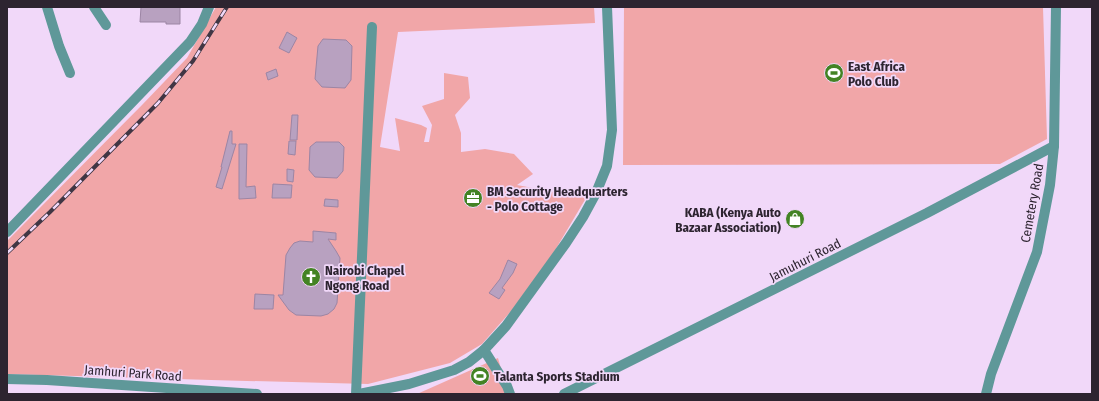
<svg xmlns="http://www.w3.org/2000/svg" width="1099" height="401" font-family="'Fira Sans Condensed',sans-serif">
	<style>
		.green { fill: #f1a6a8 }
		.building { fill: #b8a1c0; stroke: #9c85a4 }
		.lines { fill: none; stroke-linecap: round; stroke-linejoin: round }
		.minor { stroke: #5f9899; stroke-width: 10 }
		.rail-casing { stroke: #413644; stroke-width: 4 }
		.rail { stroke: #f1d8f9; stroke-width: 2.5; stroke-dasharray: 8; stroke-linecap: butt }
		.labels { text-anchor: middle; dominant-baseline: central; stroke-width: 3.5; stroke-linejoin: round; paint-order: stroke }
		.poi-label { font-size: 13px; font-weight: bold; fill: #2d2430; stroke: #f1d8f9; text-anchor: start }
		.street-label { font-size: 13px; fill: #2d2430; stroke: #f1d8f9 }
	</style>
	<rect width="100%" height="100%" fill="#f1d8f9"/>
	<g class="green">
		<path d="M216,7H594L595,23L398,32L380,147L400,151L395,118L421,125L427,128L424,142H429L432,125L422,106L444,99V73L468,77L470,98L455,115L461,133V152L485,149L514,154L533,174L517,185L586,198L554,252L512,310L482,344L450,363L368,384L211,380L7,374V241L142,105L187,58Z"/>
		<path d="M624,7H1043L1047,139L1000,164L623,165Z"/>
		<path d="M498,358L508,394H417Z"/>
	</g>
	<g class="building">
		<path d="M141,7H180V24H166V22H140Z"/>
		<path d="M287,32L297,38L289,53L279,48Z"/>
		<path d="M323,39L346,40L352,46L351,80L345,88L322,87L315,79L318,46Z"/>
		<path d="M276,69L278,76L268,80L266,73Z"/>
		<path d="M292,115H298L297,140H290Z"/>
		<path d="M230,131H232V144H236L222,189L216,187L222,167H221Z"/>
		<path d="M289,141H296L295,155L288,154Z"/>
		<path d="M316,142H339L344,147L343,171L337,178L315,177L309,170L310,147Z"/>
		<path d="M239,144H247L246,187L255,186L256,198L239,199Z"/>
		<path d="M287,169L294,170L293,182L287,181Z"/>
		<path d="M273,184L292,185L291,198H272Z"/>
		<path d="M325,199L338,200V207L324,206Z"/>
		<path d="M313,231L336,233V240L328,239L336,251L340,258L337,303L334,309L328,314L321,316L296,315L289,310L278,295H283L286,255L290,248L294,243L300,241L313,242Z"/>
		<path d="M508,260L517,264L513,273L502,288L505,290L499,299L489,293L500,279Z"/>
		<path d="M255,294L274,295L273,309H254Z"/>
	</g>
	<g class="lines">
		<g class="minor">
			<path d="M47,7L59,46L70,73"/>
			<path d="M94,7L106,25"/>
			<path d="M7,232L190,42L202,24L209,7"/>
			<path d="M7,379L47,380L257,394"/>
			<path d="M356,394L372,27"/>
			<path d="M359,394L409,384L454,370L469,362L484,350"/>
			<path d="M510,394L507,386L484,350L506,326L566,243L583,217L596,193L607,166L612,130L607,7"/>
			<path d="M564,394L927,213L1054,146"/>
			<path d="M986,394L991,374L1037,252L1050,185L1054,146L1056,7"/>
		</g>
		<g class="rail-casing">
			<path id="rail" d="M7,253L50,212L158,103L193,61L227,7"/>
		</g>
		<use href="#rail" class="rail"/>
	</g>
	<defs>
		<g id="stadium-disc" transform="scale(1)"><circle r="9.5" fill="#438324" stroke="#f1d8f9"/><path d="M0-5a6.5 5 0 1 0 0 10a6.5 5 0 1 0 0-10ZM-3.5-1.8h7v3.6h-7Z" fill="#fff"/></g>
		<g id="office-disc" transform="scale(1)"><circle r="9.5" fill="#438324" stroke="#f1d8f9"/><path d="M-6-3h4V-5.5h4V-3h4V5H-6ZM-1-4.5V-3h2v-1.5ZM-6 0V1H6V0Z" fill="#fff"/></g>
		<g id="shop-disc" transform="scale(1)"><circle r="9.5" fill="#438324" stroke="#f1d8f9"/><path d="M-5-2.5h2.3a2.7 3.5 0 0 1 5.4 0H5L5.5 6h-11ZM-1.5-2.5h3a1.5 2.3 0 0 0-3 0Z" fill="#fff"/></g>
		<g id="church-disc" transform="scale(1)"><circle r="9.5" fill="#438324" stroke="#f1d8f9"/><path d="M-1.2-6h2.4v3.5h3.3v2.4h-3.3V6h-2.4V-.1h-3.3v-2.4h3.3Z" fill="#fff"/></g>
	</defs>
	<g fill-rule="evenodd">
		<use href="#stadium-disc" x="834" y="73"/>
		<use href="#office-disc" x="473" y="198"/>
		<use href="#shop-disc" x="795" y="219"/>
		<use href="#church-disc" x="311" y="277"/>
		<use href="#stadium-disc" x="480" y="376"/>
	</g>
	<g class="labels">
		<g class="poi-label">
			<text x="848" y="66">East Africa<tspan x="848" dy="15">Polo Club</tspan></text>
			<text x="487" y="191">BM Security Headquarters<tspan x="487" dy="15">- Polo Cottage</tspan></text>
			<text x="781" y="212" text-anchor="end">KABA (Kenya Auto<tspan x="781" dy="15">Bazaar Association)</tspan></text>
			<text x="325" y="270">Nairobi Chapel<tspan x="325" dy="15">Ngong Road</tspan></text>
			<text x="494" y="376">Talanta Sports Stadium</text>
		</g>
		<g class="street-label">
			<text transform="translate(1032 203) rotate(-80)">Cemetery Road</text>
			<text transform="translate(805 260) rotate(-27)">Jamuhuri Road</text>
			<text transform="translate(133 373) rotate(4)">Jamhuri Park Road</text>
		</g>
	</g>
	<rect width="1099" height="401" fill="none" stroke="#2d2430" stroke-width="16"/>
</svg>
